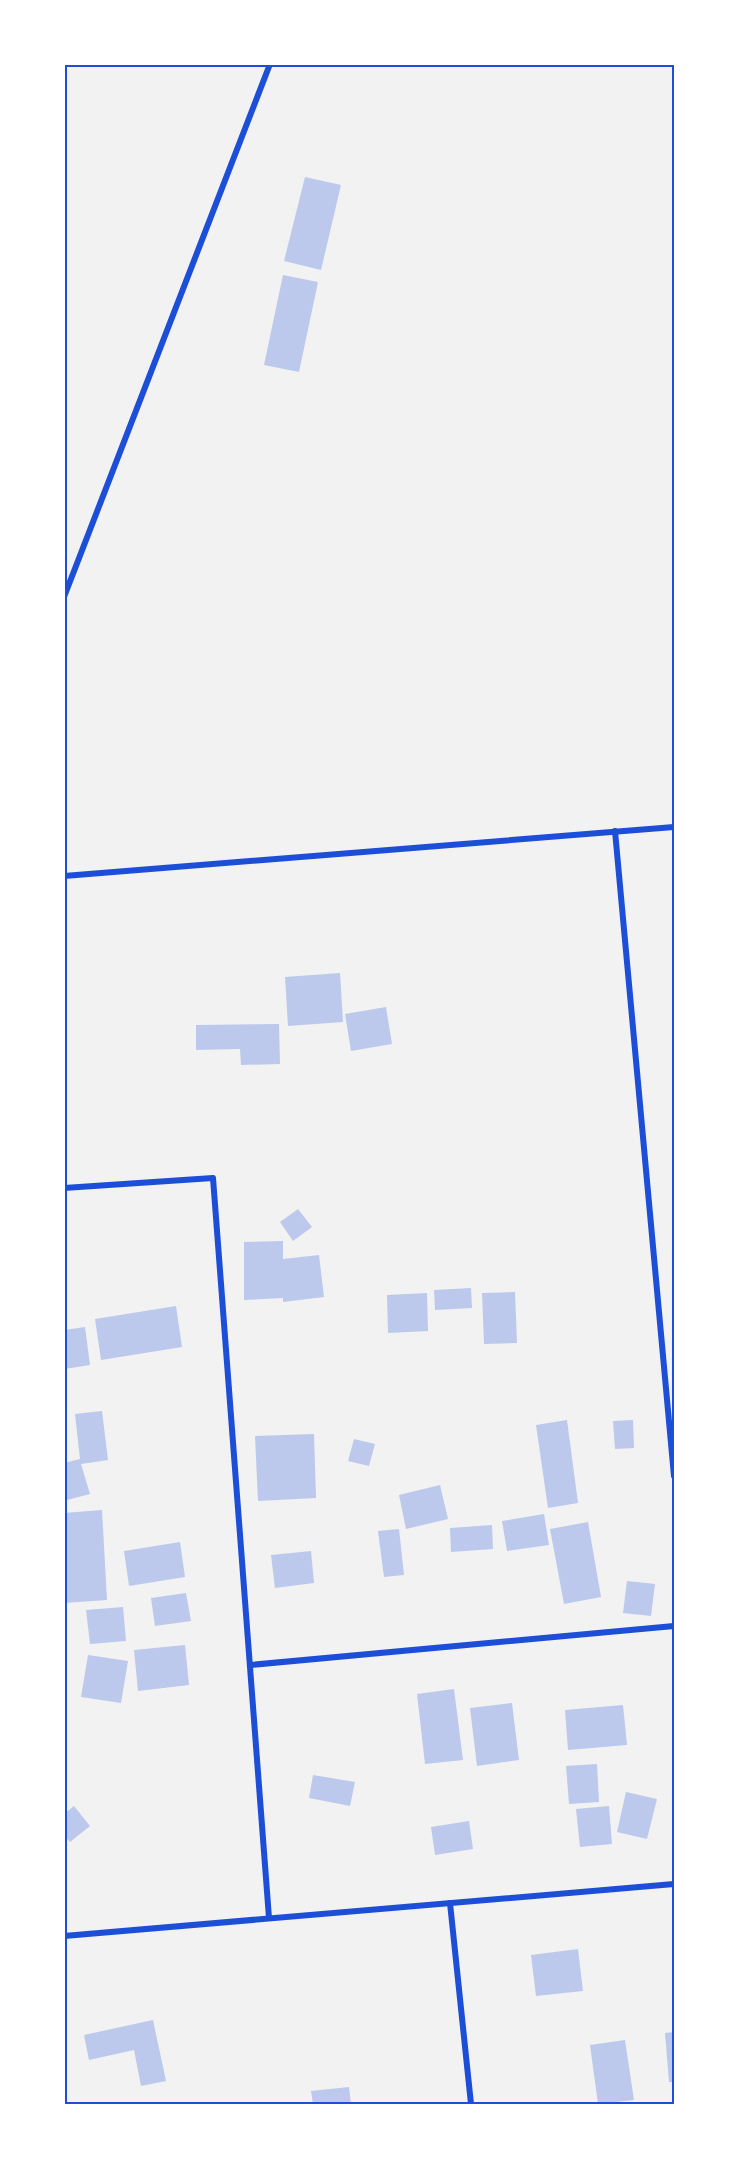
<svg xmlns="http://www.w3.org/2000/svg" width="739" height="2169" font-family="'Times New Roman',serif">
	<style>
		.building { fill: #bdc9ec }
		.lines { fill: none; stroke-linecap: round; stroke-linejoin: round }
		.minor { stroke: #1d4ed8; stroke-width: 6 }
		.neatline { fill: none; stroke: #1d4ed8; stroke-width: 2 }
	</style>
	<rect width="100%" height="100%" fill="#f2f2f2"/>
	<g class="building">
		<path d="M305,177L341,185L321,270L284,261Z"/>
		<path d="M283,275L318,282L299,372L264,365Z"/>
		<path d="M340,973L343,1022L288,1026L285,977Z"/>
		<path d="M386,1007L392,1044L351,1051L345,1014Z"/>
		<path d="M279,1024L280,1064L241,1065L240,1049L196,1050V1025Z"/>
		<path d="M298,1209L312,1227L293,1241L280,1222Z"/>
		<path d="M283,1241V1259L319,1255L324,1297L283,1302V1298L244,1300V1242Z"/>
		<path d="M471,1288L472,1308L435,1310L434,1290Z"/>
		<path d="M515,1292L517,1343L484,1344L482,1293Z"/>
		<path d="M427,1293L428,1331L388,1333L387,1295Z"/>
		<path d="M176,1306L182,1347L101,1360L95,1319Z"/>
		<path d="M85,1327L90,1365L64,1369V1330Z"/>
		<path d="M102,1411L108,1460L81,1464L90,1494L67,1500L64,1492V1463L80,1459L75,1414Z"/>
		<path d="M567,1420L578,1503L548,1508L536,1425Z"/>
		<path d="M633,1420L634,1448L615,1449L613,1421Z"/>
		<path d="M314,1434L316,1498L258,1501L255,1436Z"/>
		<path d="M354,1439L375,1444L369,1466L348,1461Z"/>
		<path d="M440,1485L448,1519L406,1529L399,1495Z"/>
		<path d="M102,1510L107,1600L64,1603V1513Z"/>
		<path d="M544,1514L549,1545L507,1551L502,1521Z"/>
		<path d="M588,1522L601,1597L564,1604L550,1529Z"/>
		<path d="M492,1525L493,1549L451,1552L450,1528Z"/>
		<path d="M399,1529L404,1575L384,1577L378,1531Z"/>
		<path d="M180,1542L185,1577L129,1586L124,1551Z"/>
		<path d="M311,1551L314,1583L275,1588L271,1555Z"/>
		<path d="M627,1581L655,1584L651,1616L623,1613Z"/>
		<path d="M186,1593L191,1621L155,1626L151,1598Z"/>
		<path d="M123,1607L126,1641L90,1644L86,1610Z"/>
		<path d="M185,1645L189,1685L138,1691L134,1650Z"/>
		<path d="M88,1655L128,1661L121,1703L81,1697Z"/>
		<path d="M454,1689L463,1760L425,1764L417,1694Z"/>
		<path d="M512,1703L519,1760L477,1766L470,1708Z"/>
		<path d="M623,1705L627,1745L568,1750L565,1710Z"/>
		<path d="M597,1764L599,1802L569,1804L566,1766Z"/>
		<path d="M313,1775L355,1782L350,1806L309,1798Z"/>
		<path d="M626,1792L657,1799L647,1839L617,1832Z"/>
		<path d="M74,1806L90,1826L70,1842L64,1835V1814Z"/>
		<path d="M609,1806L612,1844L580,1847L576,1809Z"/>
		<path d="M469,1821L473,1849L435,1855L431,1827Z"/>
		<path d="M578,1949L583,1991L536,1996L531,1955Z"/>
		<path d="M153,2020L166,2081L141,2086L134,2050L89,2060L84,2035Z"/>
		<path d="M674,2032V2082H669L665,2033Z"/>
		<path d="M625,2040L634,2100L598,2104L590,2045Z"/>
		<path d="M349,2087L351,2104H313L311,2091Z"/>
	</g>
	<g class="lines">
		<g class="minor">
			<path d="M64,597L270,64"/>
			<path d="M615,831L674,1476"/>
			<path d="M64,876L674,827"/>
			<path d="M64,1188L213,1178L269,1918"/>
			<path d="M250,1665L674,1626"/>
			<path d="M450,1903L471,2104"/>
			<path d="M64,1936L674,1884"/>
		</g>
	</g>
	<rect width="739" height="2169" fill="none" stroke="#ffffff" stroke-width="132"/>
	<rect x="66" y="66" width="607" height="2037" class="neatline"/>
</svg>
